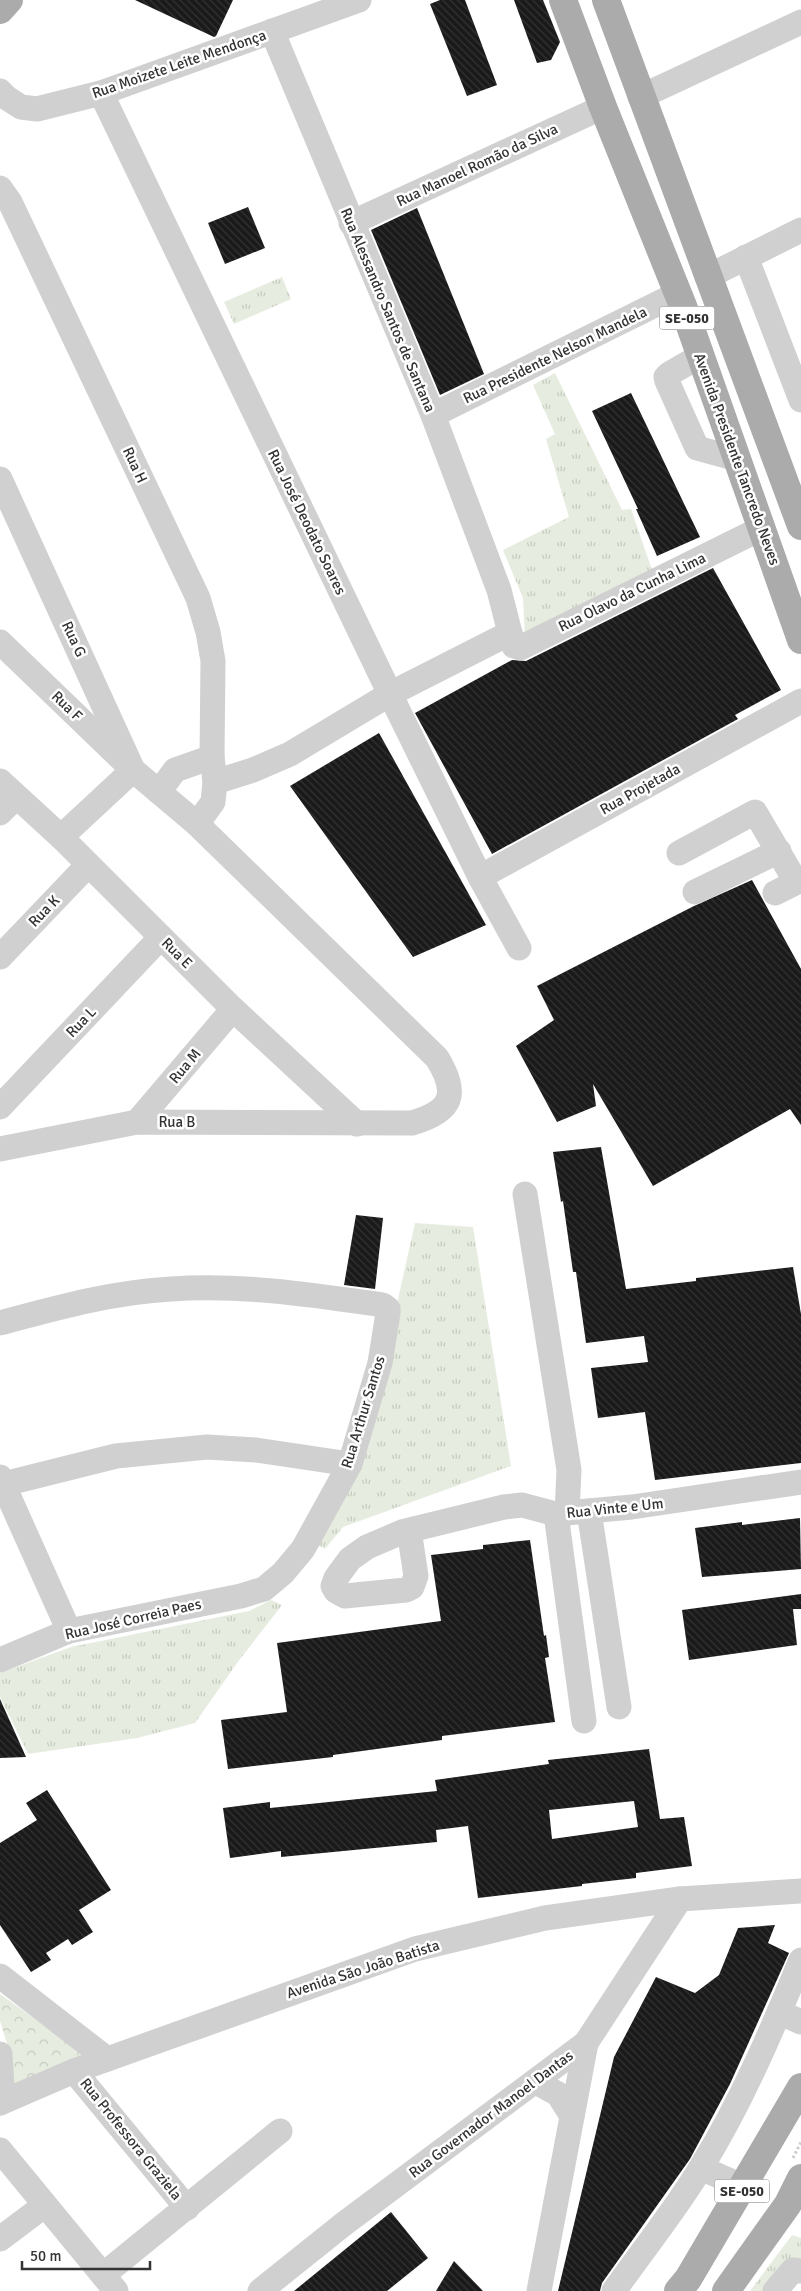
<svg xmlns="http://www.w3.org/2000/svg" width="801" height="2291" font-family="Signika,sans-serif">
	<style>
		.grass { fill: url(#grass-tufts) }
		.park { fill: url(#park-crowns) }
		.building { fill: url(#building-back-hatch); fill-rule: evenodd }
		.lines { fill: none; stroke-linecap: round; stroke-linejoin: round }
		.path { stroke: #cdcdcd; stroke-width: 3; stroke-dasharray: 2.5 2.5; stroke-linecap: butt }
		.minor { stroke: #d0d0d0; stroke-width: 25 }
		.major { stroke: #ababab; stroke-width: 28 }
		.labels { text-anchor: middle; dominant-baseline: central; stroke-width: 5; stroke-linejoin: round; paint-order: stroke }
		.shield { fill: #fff; stroke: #707070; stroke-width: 1 }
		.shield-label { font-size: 14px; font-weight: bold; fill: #333 }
		.street-label { font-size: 15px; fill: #333; stroke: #fff }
	</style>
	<defs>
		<pattern id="grass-tufts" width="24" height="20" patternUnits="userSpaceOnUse" patternTransform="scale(1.25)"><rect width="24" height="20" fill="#e6ecdf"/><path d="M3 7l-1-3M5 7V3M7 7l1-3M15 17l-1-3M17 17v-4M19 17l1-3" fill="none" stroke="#c6cbc0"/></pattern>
		<pattern id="park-crowns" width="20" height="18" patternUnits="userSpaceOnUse" patternTransform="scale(1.25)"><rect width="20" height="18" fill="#e6ecdf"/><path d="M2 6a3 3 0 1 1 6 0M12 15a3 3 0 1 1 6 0" fill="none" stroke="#c6cbc0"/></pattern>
		<pattern id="building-back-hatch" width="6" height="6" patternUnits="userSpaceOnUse" patternTransform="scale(1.25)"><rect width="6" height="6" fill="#1a1a1a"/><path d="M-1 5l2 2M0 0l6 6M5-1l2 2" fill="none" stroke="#333"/></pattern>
	</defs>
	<rect width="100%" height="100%" fill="#fff"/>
	<g class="grass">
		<path d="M282,277L291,299L234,324L224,302Z"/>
		<path d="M555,373L622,510L631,509L652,570L525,639L523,598L503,550L569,517L546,439L555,434L533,385Z"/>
		<path d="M415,1223L473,1227L511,1466L343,1527L325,1549L315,1544L364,1452Z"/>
		<path d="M271,1600L282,1605L237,1663L195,1723L137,1738L28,1754L0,1697V1673L71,1647L249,1611Z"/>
		<path d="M792,2235L801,2238V2263L767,2291H750Z"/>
	</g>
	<path class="park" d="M0,1994L90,2058L14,2086L9,2050L0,2021Z"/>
	<g class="building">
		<path d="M135,0H233L216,36L214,37Z"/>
		<path d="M440,0H465L497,85L467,96L430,4Z"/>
		<path d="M514,0H543L560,42L551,60L537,63Z"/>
		<path d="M248,207L265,248L225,264L208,223Z"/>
		<path d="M417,208L484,374L440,395L371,230Z"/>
		<path d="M631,393L700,537L657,556L636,509H638L592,411Z"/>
		<path d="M713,568L781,690L735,715L738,719L492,854L415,713L512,660L526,661Z"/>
		<path d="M379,733L486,925L413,957L290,786Z"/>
		<path d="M752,880L801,969V1125L790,1109L653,1186L593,1084L596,1106L557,1122L516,1046L554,1020L537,986L694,906Z"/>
		<path d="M601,1147L626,1289L696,1281V1278L793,1267L801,1314V1463L655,1480L645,1412L598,1418L591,1368L648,1362L644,1336L586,1343L576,1272H573L563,1201L561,1202L553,1152Z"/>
		<path d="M356,1215L383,1218L375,1289L344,1285Z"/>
		<path d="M800,1518L801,1569L702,1577L695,1528L742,1522V1525Z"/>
		<path d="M530,1540L544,1636L546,1635L549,1657L545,1658L555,1722L442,1736V1740L333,1755V1757L228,1769L221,1720L287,1712L277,1643L441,1621L431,1555L483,1549V1545Z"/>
		<path d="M801,1594V1609H793L797,1645L689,1660L682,1610Z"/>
		<path d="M0,1699L26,1757L0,1758Z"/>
		<path d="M649,1749L660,1819L684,1817L692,1866L636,1873V1878L582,1884V1886L478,1898L468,1826L436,1830L437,1842L281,1857V1851L230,1858L223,1808L270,1802V1808L437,1791L435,1780L549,1764L548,1760ZM634,1801L638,1827L552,1839L549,1810Z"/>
		<path d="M47,1790L111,1890L79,1910L93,1932L72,1945L68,1939L46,1953L51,1960L31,1972L0,1925V1843L37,1820L26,1803Z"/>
		<path d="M775,1925L768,1943L789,1953L730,2084L690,2159L602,2283L600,2291H558L614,2057L656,1977L695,1993L719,1975L738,1928Z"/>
		<path d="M391,2212L428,2258L387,2291H294Z"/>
		<path d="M454,2261L483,2291H436Z"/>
	</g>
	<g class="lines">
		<path class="path" d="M793,2158L801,2142"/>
		<g class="minor">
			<path d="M0,91L7,98L21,107L37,109L101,93L359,0"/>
			<path d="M101,93L390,694L480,877L519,948"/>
			<path d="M640,97L801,22"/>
			<path d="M0,188L10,202L198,598L208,632L213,661L212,757L215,782L213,802L197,824"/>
			<path d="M351,223L603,107"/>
			<path d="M746,257L801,400"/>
			<path d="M707,277L801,230"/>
			<path d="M700,356L669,374L666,377L667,381L697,448L737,459"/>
			<path d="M433,415L677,294"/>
			<path d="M0,479L133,770L197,824L437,1058C459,1094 453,1111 412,1123L137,1122L0,1149"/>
			<path d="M510,633L514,646L520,648L762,528"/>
			<path d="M0,642L133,770L61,837"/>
			<path d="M0,781L61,837L233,1009L357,1124"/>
			<path d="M215,782L253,770L290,754L390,694L510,633L499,590L433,415L272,31"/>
			<path d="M159,792L175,770L212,757"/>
			<path d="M0,813L16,797"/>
			<path d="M679,853L755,812L796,882"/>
			<path d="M480,877L801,701"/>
			<path d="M695,892L779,851"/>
			<path d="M775,893L801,880"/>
			<path d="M0,957L88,865"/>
			<path d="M0,1107L161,937"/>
			<path d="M137,1122L233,1009"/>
			<path d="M525,1194L569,1470L567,1513"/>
			<path d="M0,1323C56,1308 113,1292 171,1289C242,1284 313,1295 383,1305L388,1309V1313L380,1363L350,1464L303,1549L283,1573L264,1589L241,1596L69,1631L0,1660"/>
			<path d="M0,1477L69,1631"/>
			<path d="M0,1485L116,1456L207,1447L256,1450L350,1464"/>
			<path d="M589,1511L619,1707"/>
			<path d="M556,1514L584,1721"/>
			<path d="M409,1530L416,1576L412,1587L406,1590L345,1596L336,1591L333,1586L336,1578L350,1559L367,1547L402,1532L504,1507L522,1505L556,1514L632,1507L801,1482"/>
			<path d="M0,1976L107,2059"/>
			<path d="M779,2012L801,2022"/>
			<path d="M0,2054L2,2088L0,2103"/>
			<path d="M74,2071L187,2208"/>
			<path d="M536,2082L558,2094L572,2116"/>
			<path d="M0,2103L74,2071L415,1949L545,1918L680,1899L801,1891"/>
			<path d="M0,2150L116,2291"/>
			<path d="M701,2168L744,2187"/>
			<path d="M0,2239L45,2205"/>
			<path d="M103,2275L280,2131"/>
			<path d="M260,2291L345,2223L586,2043L680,1899"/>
			<path d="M539,2291L586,2043"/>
			<path d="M614,2291C643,2250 676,2209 702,2166C742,2101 772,2030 801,1960"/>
			<path d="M775,2291L793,2270L801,2271"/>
		</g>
		<g class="major">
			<path d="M563,0L603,107L683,306L801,640"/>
			<path d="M606,0L801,526"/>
			<path d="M0,10L9,0"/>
			<path d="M678,2291L688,2279L801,2087"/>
			<path d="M726,2291L788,2204L801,2178"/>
		</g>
	</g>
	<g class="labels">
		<g class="shield">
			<rect x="659.5" y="306.5" width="55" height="23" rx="4"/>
			<rect x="714.5" y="2179.5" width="55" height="23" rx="4"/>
		</g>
		<g class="shield-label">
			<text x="687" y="318">SE-050</text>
			<text x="742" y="2191">SE-050</text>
		</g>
		<g class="street-label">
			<text transform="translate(179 64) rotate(-19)">Rua Moizete Leite Mendonça</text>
			<text transform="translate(477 165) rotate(-25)">Rua Manoel Romão da Silva</text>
			<text transform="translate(388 310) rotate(67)">Rua Alessandro Santos de Santana</text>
			<text transform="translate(555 355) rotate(-26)">Rua Presidente Nelson Mandela</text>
			<text transform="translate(737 459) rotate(70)">Avenida Presidente Tancredo Neves</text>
			<text transform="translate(135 465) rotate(65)">Rua H</text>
			<text transform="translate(307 522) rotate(64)">Rua José Deodato Soares</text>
			<text transform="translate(632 592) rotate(-26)">Rua Olavo da Cunha Lima</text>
			<text transform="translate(74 639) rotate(65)">Rua G</text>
			<text transform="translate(67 706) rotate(44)">Rua F</text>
			<text transform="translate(640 789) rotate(-29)">Rua Projetada</text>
			<text transform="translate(44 911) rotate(-46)">Rua K</text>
			<text transform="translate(177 953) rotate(45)">Rua E</text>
			<text transform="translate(81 1022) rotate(-46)">Rua L</text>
			<text transform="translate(185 1066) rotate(-50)">Rua M</text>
			<text x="177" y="1122">Rua B</text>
			<text transform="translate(363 1412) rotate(-73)">Rua Arthur Santos</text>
			<text transform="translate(615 1508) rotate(-6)">Rua Vinte e Um</text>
			<text transform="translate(133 1619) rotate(-13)">Rua José Correia Paes</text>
			<text transform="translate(363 1969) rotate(-18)">Avenida São João Batista</text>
			<text transform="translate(491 2114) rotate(-37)">Rua Governador Manoel Dantas</text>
			<text transform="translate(131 2139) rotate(51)">Rua Professora Graziela</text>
		</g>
	</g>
	<path d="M22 2261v8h128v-8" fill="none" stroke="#333333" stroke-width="2.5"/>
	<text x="30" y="2261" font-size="15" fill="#333333" stroke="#ffffff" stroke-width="4" paint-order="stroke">50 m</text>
</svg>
